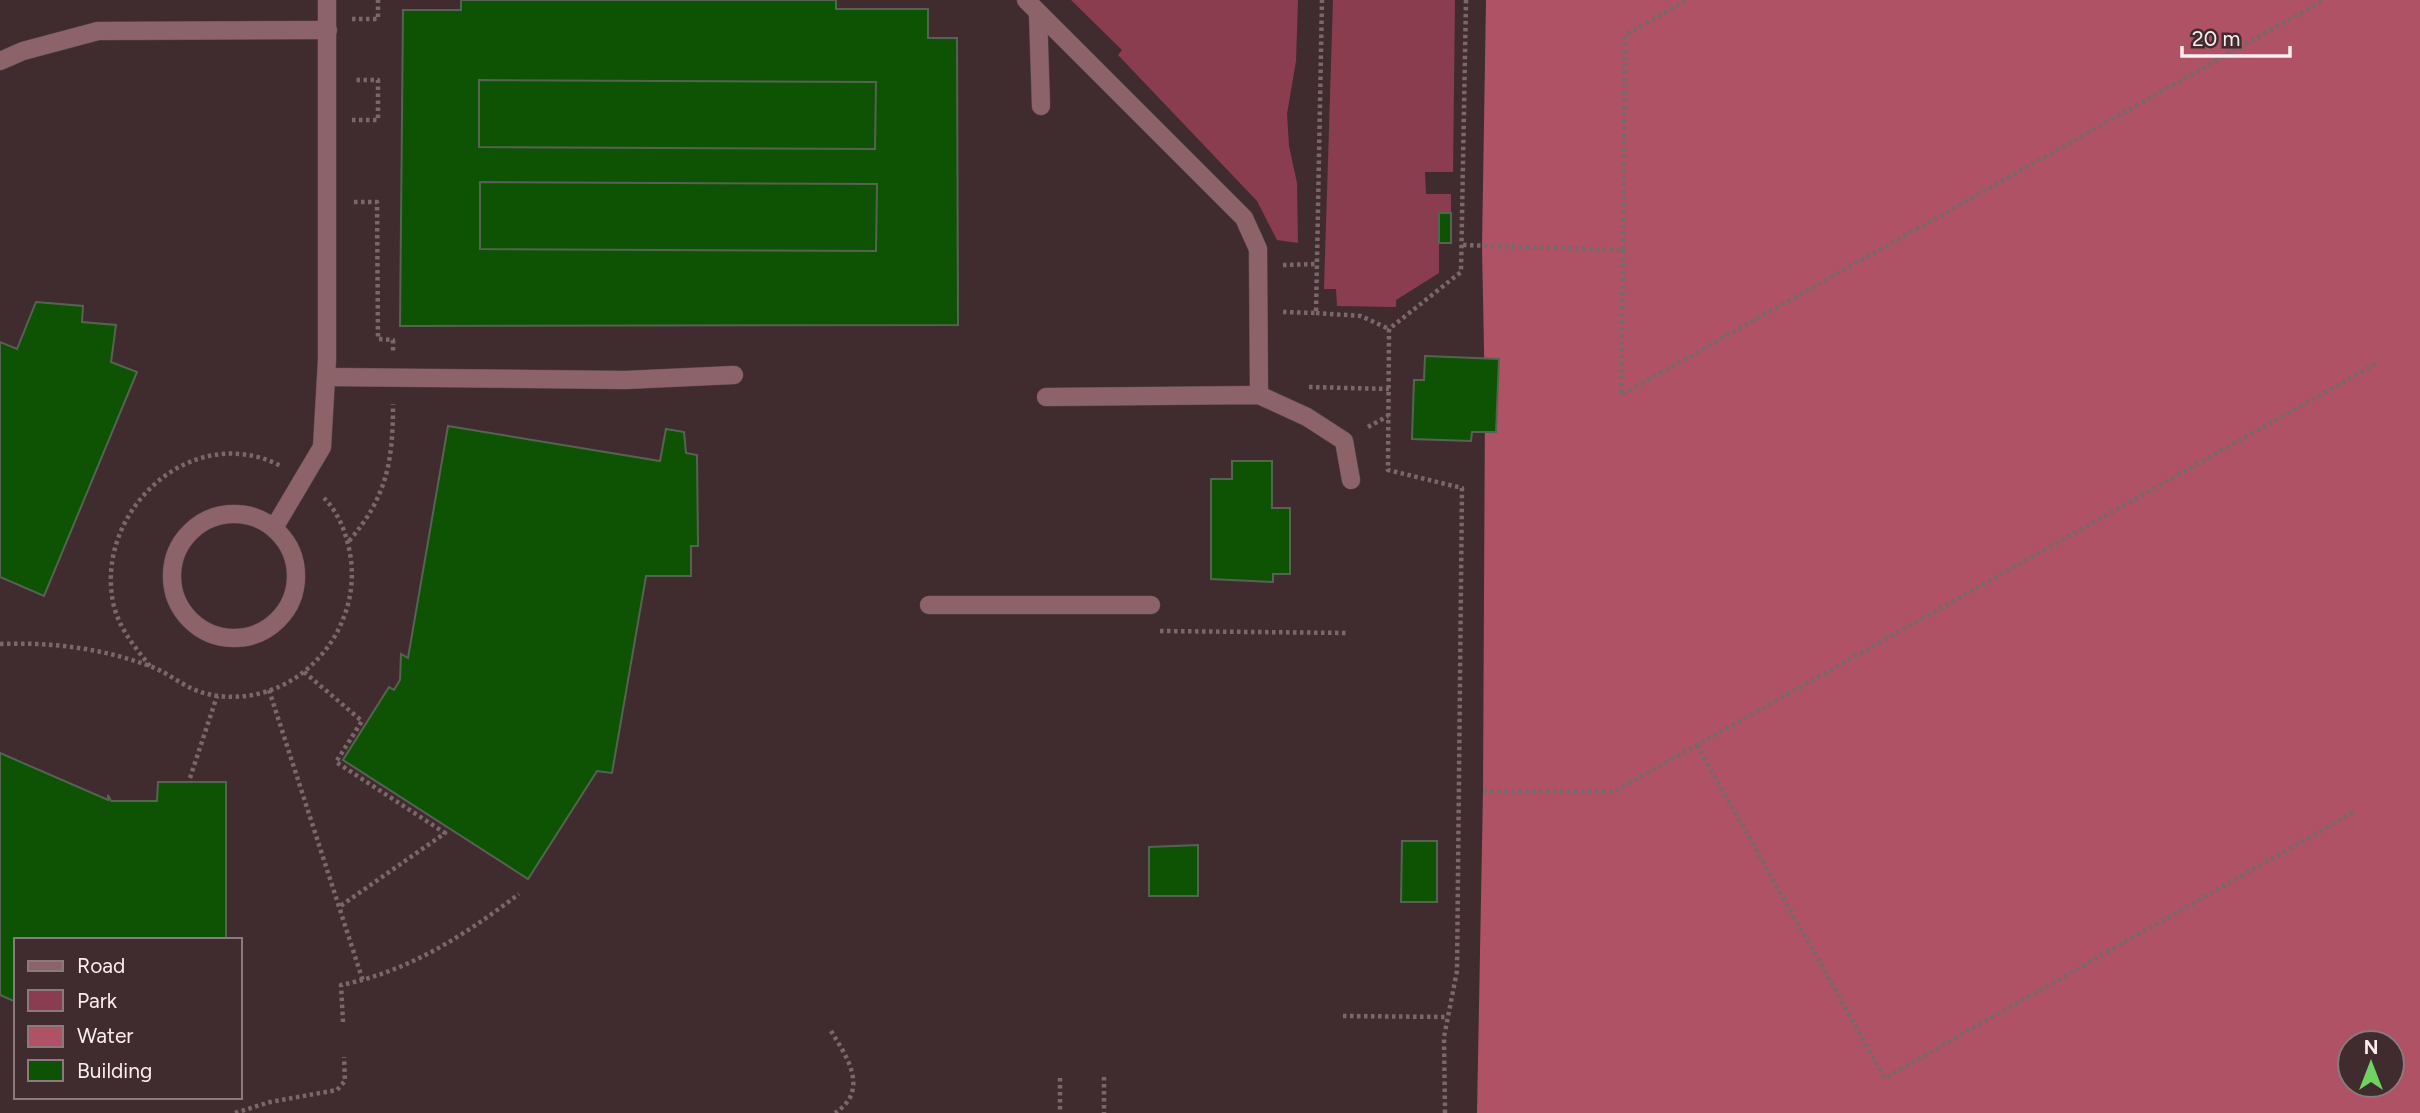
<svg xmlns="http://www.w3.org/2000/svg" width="2420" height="1113" font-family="Figtree,sans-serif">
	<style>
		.green { fill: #8a3d4e }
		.water { fill: #af5266; fill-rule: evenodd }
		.building { fill: #0e5204; stroke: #566353; stroke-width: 2 }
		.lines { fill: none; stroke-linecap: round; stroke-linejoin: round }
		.minor-casing { stroke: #5e4b4e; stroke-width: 19 }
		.path { stroke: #796769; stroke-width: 4.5; stroke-dasharray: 3.5 3.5; stroke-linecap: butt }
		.minor { stroke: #8d636a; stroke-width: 18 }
	</style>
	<rect width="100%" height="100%" fill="#402c2f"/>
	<g class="green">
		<path d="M1071,0H1298L1296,61L1287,114L1289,146L1297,183L1298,243L1277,240L1257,201L1118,55L1122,50Z"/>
		<path d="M1333,0H1455L1453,172H1425L1426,194H1451V213H1439V273L1396,300V307L1337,306L1336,289H1324Z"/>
	</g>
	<path class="water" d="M1486,0H2420V1113H1477L1483,791L1485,401L1482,246ZM2350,1043H2392V1085H2350Z"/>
	<g class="building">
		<path d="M461,0H836V9H928V38H957L958,325L400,326L403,10H461Z"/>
		<path d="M479,80L876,82L875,149L479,147Z"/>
		<path d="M480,182L877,184L876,251L480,249Z"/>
		<rect x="1439" y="213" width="12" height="30"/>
		<path d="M36,302L83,306L82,322L116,325L111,362L137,372L44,596L0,577V342L17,349Z"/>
		<path d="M1425,356L1499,359L1496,432H1472L1471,441L1412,439L1414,380H1424Z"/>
		<path d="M448,426L660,461L666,429L684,432L686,453L697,455L698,546H691V576H646L612,773L597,771L528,879L343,760L389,687L394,690L400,680L401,654L408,658Z"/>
		<path d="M1232,461H1272V508H1290V574H1273V582L1211,579V479H1232Z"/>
		<path d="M0,753L108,800V795L111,801H157L158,782H226V940H16V1002L0,995Z"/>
		<path d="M1402,841H1437V902H1401Z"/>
		<path d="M1198,845V896H1149V847Z"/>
	</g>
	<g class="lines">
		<g class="minor-casing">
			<g id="minor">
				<path d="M1026,0L1244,218L1258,249L1259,395"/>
				<path d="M1038,13L1041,106"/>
				<path d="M0,61L23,51L98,31L328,30"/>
				<path d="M327,377L625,380L734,375"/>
				<path d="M1046,397L1259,395L1307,417L1344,441L1351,480"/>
				<circle cx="234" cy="576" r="62"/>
				<path d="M274,528L322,447L327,360V0"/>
				<path d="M929,605H1151"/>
			</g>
		</g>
		<g class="path">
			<path d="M352,19H378V0"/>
			<path d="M352,120H378V80H354"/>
			<path d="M354,202H377L378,339L393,340V353"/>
			<path d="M1463,245L1623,250L1625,35L1687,0"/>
			<path d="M1623,250L1621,395L2324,0"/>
			<path d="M1283,265L1317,264"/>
			<path d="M1283,312L1316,313L1322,0"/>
			<path d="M1316,313L1361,316L1389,329"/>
			<path d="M1309,387L1389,389"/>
			<path d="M1368,427L1388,416"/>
			<path d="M349,541C387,497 393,461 393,404"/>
			<path d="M1160,631L1348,633"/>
			<path d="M0,644C50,642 100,648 147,665C174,674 185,692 219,696C297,705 360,634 351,560C348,538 340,514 324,498"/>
			<path d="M150,666C134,646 118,627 113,602C95,510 192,420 281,466"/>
			<path d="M304,672L362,721L336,762L445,833L339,907"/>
			<path d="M269,690L363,981"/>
			<path d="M1697,745L1885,1078L2354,812"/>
			<path d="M190,778L217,696"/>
			<path d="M1483,791H1615L2379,362"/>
			<path d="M1343,1016L1448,1017"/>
			<path d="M343,1022L341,985C410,971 463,936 519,894"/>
			<path d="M831,1031C847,1057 870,1090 835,1113"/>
			<path d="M1104,1077V1113"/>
			<path d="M1060,1078V1113"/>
			<path d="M235,1113L270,1102L337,1090L345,1081L344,1057"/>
			<path d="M1445,1113L1444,1037L1457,971L1462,488L1388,470L1389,329L1461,272L1466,0"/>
		</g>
		<use href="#minor" class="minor"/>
	</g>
	<rect x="14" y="938" width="228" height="161" fill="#402c2f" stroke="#8b797c" stroke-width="2"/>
	<rect x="28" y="961" width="35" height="10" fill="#8d636a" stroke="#8b797c" stroke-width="2"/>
	<text x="77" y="973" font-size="21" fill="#fbedef">Road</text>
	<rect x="28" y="990" width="35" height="21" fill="#8a3d4e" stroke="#8b797c" stroke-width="2"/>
	<text x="77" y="1008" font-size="21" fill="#fbedef">Park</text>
	<rect x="28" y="1026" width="35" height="21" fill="#af5266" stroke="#8b797c" stroke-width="2"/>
	<text x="77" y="1043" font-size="21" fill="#fbedef">Water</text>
	<rect x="28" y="1060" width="35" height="21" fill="#0e5204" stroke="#8b797c" stroke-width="2"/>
	<text x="77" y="1078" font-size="21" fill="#fbedef">Building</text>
	<g transform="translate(2371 1064)"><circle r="33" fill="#402c2f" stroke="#8b797c" stroke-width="2"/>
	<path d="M0-5L12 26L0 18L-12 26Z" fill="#6ed361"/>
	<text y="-10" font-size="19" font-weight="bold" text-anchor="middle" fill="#fbedef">N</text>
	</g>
	<path d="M2182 46v10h108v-10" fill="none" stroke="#fbedef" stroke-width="3.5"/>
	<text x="2192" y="46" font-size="21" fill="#fbedef" stroke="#402c2f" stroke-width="5" paint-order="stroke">20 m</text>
</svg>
